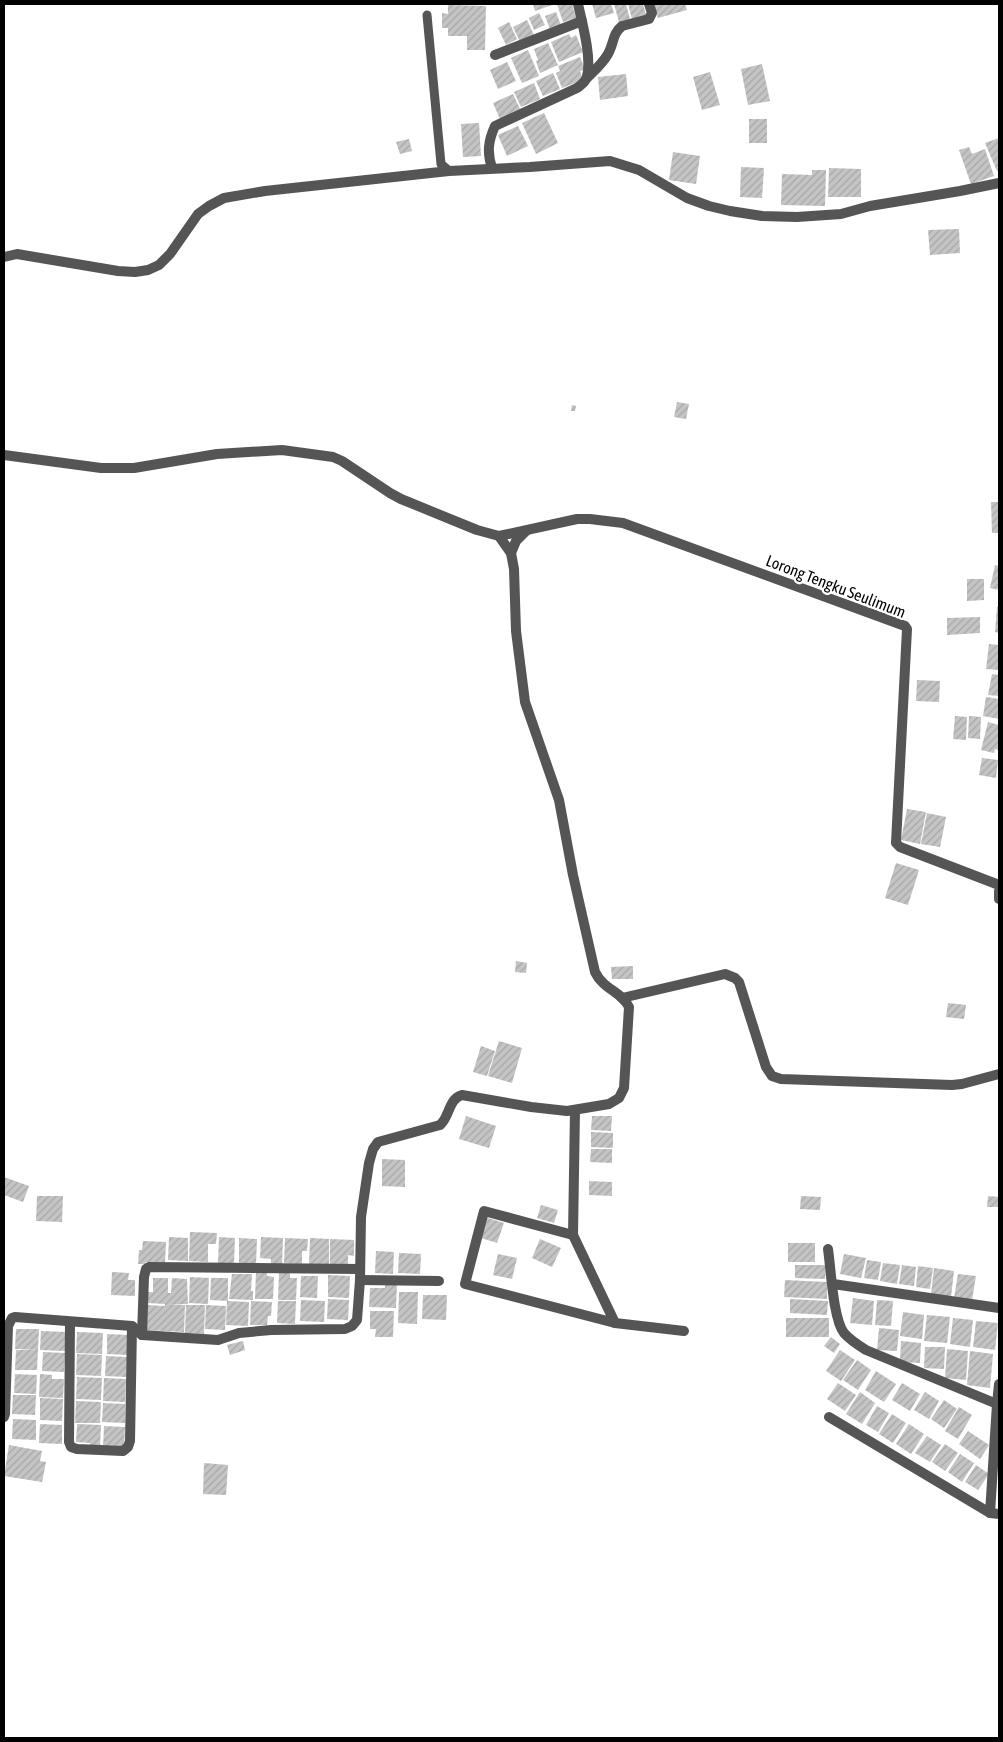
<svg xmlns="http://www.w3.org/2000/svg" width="1003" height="1742" font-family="'Asap Condensed',sans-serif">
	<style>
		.building { fill: url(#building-hatch) }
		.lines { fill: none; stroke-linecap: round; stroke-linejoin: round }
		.service { stroke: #555; stroke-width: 9 }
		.minor { stroke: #555; stroke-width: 10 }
		.labels { text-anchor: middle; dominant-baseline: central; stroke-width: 4.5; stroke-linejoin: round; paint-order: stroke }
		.street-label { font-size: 16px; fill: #000; stroke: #fff }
	</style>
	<defs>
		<pattern id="building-hatch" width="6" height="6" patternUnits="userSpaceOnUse" patternTransform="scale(1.25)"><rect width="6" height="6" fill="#c4c4c4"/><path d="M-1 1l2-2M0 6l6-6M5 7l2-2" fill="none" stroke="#a7a7a7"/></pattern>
	</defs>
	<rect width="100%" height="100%" fill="#fff"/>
	<g class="building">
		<path d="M533,4H555L535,11Z"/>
		<path d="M557,4H572L576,18L563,22Z"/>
		<path d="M592,4H611L614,13L596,18Z"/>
		<path d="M614,4H626L630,19L619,22Z"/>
		<path d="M628,4H643L646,15L632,19Z"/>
		<path d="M654,4H685L687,10L658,18Z"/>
		<path d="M448,5L486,6L485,50H467V36H448V28H442V13L448,14Z"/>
		<path d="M556,12L562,28L551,32L545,16Z"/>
		<path d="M539,13L545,25L534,30L529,18Z"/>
		<path d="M527,20L534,35L520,42L513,27Z"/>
		<path d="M509,22L517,39L506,45L498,28Z"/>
		<path d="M569,34L571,38L576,35L583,52L559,62L551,42Z"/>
		<path d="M548,43L558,65L540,73L536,61L538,60L534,49Z"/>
		<path d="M528,50L539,76L522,83L511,58Z"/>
		<path d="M580,57L585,69L580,71L583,80L562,88L556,73L560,71L558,66Z"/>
		<path d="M507,62L516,81L498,89L490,70Z"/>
		<path d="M762,64L770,101L748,105L741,69Z"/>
		<path d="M710,72L720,105L702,110L693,77Z"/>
		<path d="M553,73L560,89L543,96L536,81Z"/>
		<path d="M626,74L628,96L600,100L598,77Z"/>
		<path d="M534,83L540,99L521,107L514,92Z"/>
		<path d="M513,94L520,109L500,119L493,103Z"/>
		<path d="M544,113L558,143L536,154L522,123Z"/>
		<rect x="749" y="119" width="18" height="24"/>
		<path d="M479,123L481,156L463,157L461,124Z"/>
		<path d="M518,126L528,146L507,156L498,135Z"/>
		<path d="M999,138V170L997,171L985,143Z"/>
		<path d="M409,139L412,151L400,154L396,142Z"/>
		<path d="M969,147L972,154L985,149L994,176L971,184L959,150Z"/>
		<path d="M673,152L700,156L696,184L669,180Z"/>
		<path d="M741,167L764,168L762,198L740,197Z"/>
		<path d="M829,168L861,169V197H828Z"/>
		<path d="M812,170H826L825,206L781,205L782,174L812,175Z"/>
		<path d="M959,229L960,253L930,255L928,230Z"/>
		<path d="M677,402L689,404L686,419L674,417Z"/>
		<path d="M572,405L576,406L575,411H571Z"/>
		<path d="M991,502H999V533H992Z"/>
		<path d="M995,565L999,566V590L990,588Z"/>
		<path d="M967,579H984V600L967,601Z"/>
		<path d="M997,607H999V633L995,632Z"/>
		<path d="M980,617V633L947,635V618Z"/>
		<path d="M989,644L999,645V670L986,669Z"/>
		<path d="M992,674L999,675V696L988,695Z"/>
		<path d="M917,680L940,681L939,702L916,701Z"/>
		<path d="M986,697L999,699V719L983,716Z"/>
		<path d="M955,716L967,717L966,740L953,739Z"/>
		<path d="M969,716L981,717L980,739L968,738Z"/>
		<path d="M988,722L999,725V750L995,749L994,753L981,750Z"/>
		<path d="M982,758L998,760L996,778L979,775Z"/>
		<path d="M907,809L926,812L920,844L901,840Z"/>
		<path d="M927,813L946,817L940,847L921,844Z"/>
		<path d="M896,863L919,870L908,905L885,898Z"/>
		<path d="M516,961L527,963L526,973L515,972Z"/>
		<path d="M633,966V979H612L611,967Z"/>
		<path d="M948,1003L966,1005L964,1019L946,1017Z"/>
		<path d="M499,1041L522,1048L512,1083L488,1076Z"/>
		<path d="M481,1046L495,1051L487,1076L473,1072Z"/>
		<path d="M466,1116L496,1126L489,1148L459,1139Z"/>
		<path d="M592,1116H612L611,1131L591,1130Z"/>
		<path d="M591,1132L613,1133V1148L591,1147Z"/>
		<path d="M591,1149H612V1163L590,1162Z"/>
		<path d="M382,1159L405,1160V1187L382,1186Z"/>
		<path d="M4,1177L29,1186L23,1202L4,1195Z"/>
		<path d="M589,1181L612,1182V1196L589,1195Z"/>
		<path d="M37,1196H63L62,1222L36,1221Z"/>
		<path d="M801,1196L821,1197L820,1210L800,1209Z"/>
		<path d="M988,1196L999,1197V1207H987Z"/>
		<path d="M541,1205L558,1210L554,1223L537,1218Z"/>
		<path d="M485,1217L504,1223L497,1243L478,1237Z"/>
		<path d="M190,1232L217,1233L216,1244H208V1262L189,1261Z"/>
		<path d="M169,1237L188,1238V1261L168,1260Z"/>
		<path d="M219,1237L235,1238L234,1263H218Z"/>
		<path d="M261,1237L283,1238L282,1266L271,1265V1259L260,1258Z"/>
		<path d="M239,1238L257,1239L256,1264L239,1263Z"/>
		<path d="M285,1238L308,1239L307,1251H302V1264L284,1263Z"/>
		<path d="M310,1238L329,1239V1264H309Z"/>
		<path d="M330,1239L354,1240V1256L348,1255V1265L330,1264Z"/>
		<path d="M540,1239L561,1248L552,1267L532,1258Z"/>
		<path d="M143,1241L166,1242L165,1263L145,1262V1264H138L139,1250H142Z"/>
		<rect x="788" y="1243" width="27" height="19"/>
		<path d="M376,1251L394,1252L393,1274L375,1273Z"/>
		<path d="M399,1253L421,1254L420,1274L398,1273Z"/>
		<path d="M498,1254L517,1258L512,1279L493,1275Z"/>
		<path d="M844,1254L866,1258L861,1278L840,1274Z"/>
		<path d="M867,1260L881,1262L878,1280L864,1278Z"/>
		<path d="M883,1263L900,1265L897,1284L880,1281Z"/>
		<path d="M795,1265H826L825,1279L795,1278Z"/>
		<path d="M902,1265L916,1267L914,1286L899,1284Z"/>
		<path d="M918,1266L933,1268L930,1289L916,1287Z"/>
		<path d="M934,1268L954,1271L951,1297L931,1294Z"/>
		<path d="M256,1271L267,1272V1276L274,1277L273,1299H255Z"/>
		<path d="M112,1272L129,1273L128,1280H135V1296L111,1295Z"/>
		<path d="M279,1273H290V1278H297L296,1300H278Z"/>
		<path d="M232,1274H252L251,1291H253V1300L229,1299Z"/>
		<path d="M958,1274L976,1276L972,1300L954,1298Z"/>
		<path d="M328,1275L350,1276L349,1298L328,1297Z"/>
		<path d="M301,1276H318L317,1298L300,1297Z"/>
		<path d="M190,1277L209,1278L208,1304L189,1303Z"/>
		<path d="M153,1278H168V1293H171L172,1278L187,1279L188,1304H169L185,1305L184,1332L145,1330L146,1305L165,1306V1304L148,1303V1292H153Z"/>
		<path d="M211,1278H228V1301L210,1300Z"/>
		<path d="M785,1280L827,1282V1299L784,1297Z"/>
		<path d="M385,1284H397L396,1308L369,1307L370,1288H385Z"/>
		<path d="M399,1292H418L417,1324L398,1323Z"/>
		<path d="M423,1295H447L446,1320L422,1319Z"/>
		<path d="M853,1298L874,1301L872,1325L850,1323Z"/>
		<path d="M328,1299L349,1300L348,1320L327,1319Z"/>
		<path d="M790,1299L828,1301L827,1315L790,1313Z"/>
		<path d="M301,1300L325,1301L324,1322L300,1321Z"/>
		<path d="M877,1300L893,1301L891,1326L875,1325Z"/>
		<path d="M227,1301L249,1302L248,1326L226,1325Z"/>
		<path d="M251,1301L272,1302L271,1316H268L267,1325H250Z"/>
		<path d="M278,1301H296L295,1324L277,1323Z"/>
		<path d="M186,1305H205L204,1334L185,1333Z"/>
		<path d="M206,1305L226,1306L225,1330L205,1329Z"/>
		<path d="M370,1311H394L393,1337H375L376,1329H370Z"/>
		<path d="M903,1312L924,1315L922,1339L900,1336Z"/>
		<path d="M927,1315L950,1317L947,1343L924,1341Z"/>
		<rect x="786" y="1318" width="43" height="19"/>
		<path d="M953,1318L973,1320L970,1347L950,1344Z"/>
		<path d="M976,1321L998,1323L995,1350L973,1347Z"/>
		<path d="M879,1328L899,1330L897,1351L877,1350Z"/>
		<path d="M16,1329H39L38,1350L15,1349Z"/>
		<path d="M41,1331L66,1332L65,1351L40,1350Z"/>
		<path d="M77,1332L103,1333L102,1354L76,1353Z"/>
		<path d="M107,1334L128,1335L127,1355L107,1354Z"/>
		<path d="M831,1337L840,1344L834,1353L824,1346Z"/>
		<path d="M243,1341L245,1350L230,1355L227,1345Z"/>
		<path d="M901,1341L921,1343L920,1363L900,1362Z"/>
		<path d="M925,1347H945L944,1369L924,1368Z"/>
		<path d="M947,1349L968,1351L966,1380L945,1378Z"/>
		<path d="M16,1350H38L37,1370H15Z"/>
		<path d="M840,1350L855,1360L841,1381L826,1371Z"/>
		<path d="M970,1351L993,1354L990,1388L967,1385Z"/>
		<path d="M43,1352L65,1353L64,1372L42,1371Z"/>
		<path d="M77,1354L102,1355L101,1376L76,1375Z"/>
		<path d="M106,1356L127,1357L126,1377L105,1376Z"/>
		<path d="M857,1360L871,1370L858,1390L843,1380Z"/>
		<path d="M876,1371L896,1384L884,1402L865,1390Z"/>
		<path d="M15,1374L37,1375L36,1394L14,1393Z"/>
		<path d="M40,1374L52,1375V1379H64L63,1398L39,1397Z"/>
		<path d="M77,1377L102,1378L101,1400L76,1399Z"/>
		<path d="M104,1378L126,1379L125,1402L103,1401Z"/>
		<path d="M838,1383L856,1395L845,1411L827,1399Z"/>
		<path d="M902,1383L920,1394L910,1411L892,1400Z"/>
		<path d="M860,1392L875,1403L862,1424L846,1414Z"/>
		<path d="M925,1392L939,1401L929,1419L914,1410Z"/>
		<path d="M13,1395H36L35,1415L12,1414Z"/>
		<path d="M40,1398L63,1399L62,1421L40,1420Z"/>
		<path d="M944,1400L957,1409L944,1428L931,1419Z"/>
		<path d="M76,1401L101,1402L100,1423H75Z"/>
		<path d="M103,1403L125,1404V1423L102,1422Z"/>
		<path d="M877,1406L889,1413L878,1432L866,1425Z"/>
		<path d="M959,1407L972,1415L958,1439L945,1431Z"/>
		<path d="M892,1414L906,1423L893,1443L879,1434Z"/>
		<path d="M13,1419L36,1420V1440L12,1439Z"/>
		<path d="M40,1424L62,1425V1444L39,1443Z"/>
		<path d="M77,1424L101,1425L100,1448H89L90,1443L76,1442Z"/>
		<path d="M909,1424L924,1434L911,1454L896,1444Z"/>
		<path d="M104,1426L125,1427L124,1448L103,1447Z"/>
		<path d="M968,1431L989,1445L980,1459L959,1444Z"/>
		<path d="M927,1436L941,1445L930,1462L915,1453Z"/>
		<path d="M945,1444L958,1453L945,1471L932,1462Z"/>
		<path d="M9,1445L42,1451L40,1461L46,1462L42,1482L4,1476Z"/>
		<path d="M960,1454L974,1463L962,1482L948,1472Z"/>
		<path d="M204,1463L228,1465L226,1495L203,1494Z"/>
		<path d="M976,1465L989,1474L978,1490L965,1482Z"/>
	</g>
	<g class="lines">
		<path class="service" d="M427,15L441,164L449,171"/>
		<g class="minor">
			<path d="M495,55L582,21"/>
			<path d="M587,78C594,71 603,63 608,54C614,44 612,34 622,26L649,19L652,13L649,4"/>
			<path d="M492,168C487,153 488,141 495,126L577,88C582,84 586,82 587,76C592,58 582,22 578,4"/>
			<path d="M4,257L17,254L118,271L135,272L148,270L159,265L170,254L198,214L209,206L224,198L265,191L449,171L530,167L610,161L639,170L687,198L709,206L730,211L762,216L797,217L841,214L870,206L960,191L999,183"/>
			<path d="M4,455L101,468H134L217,454L282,450L333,457L342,461L390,493L401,499L477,530L499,536L511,553L514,569L516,631L525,702L559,800L573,875L595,972C603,989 622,992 629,1007L624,1088L619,1098L609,1104L567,1111L531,1107L462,1095C448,1099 450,1117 440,1125L378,1142L373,1149L369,1163L361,1217L360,1280L357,1320L352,1326L345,1329L271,1330L239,1333L218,1340L142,1335L132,1326L15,1317L12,1318L8,1326L5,1414L4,1417"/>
			<path d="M499,536L577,519H590L623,523L905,626L907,629L896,843L900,847L999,885"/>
			<path d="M511,553L516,541L526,531"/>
			<path d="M999,891V899"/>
			<path d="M622,998L725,974L735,978L739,982L766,1067L772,1076L781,1079L952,1085L962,1084L999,1074"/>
			<path d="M575,1110L573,1235L615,1323L684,1331"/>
			<path d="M573,1235L484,1211L465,1284L615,1323"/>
			<path d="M828,1249C831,1269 833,1319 844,1333C850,1340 858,1345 866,1350L997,1404L990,1513"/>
			<path d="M360,1280L439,1281"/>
			<path d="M833,1284L999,1308"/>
			<path d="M70,1322L69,1442L71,1447L77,1449L123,1451L128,1447L130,1441L132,1326"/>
			<path d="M142,1335L144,1277L146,1269L149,1267L360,1269"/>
			<path d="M997,1404L999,1384"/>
			<path d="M829,1417L990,1513L999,1514"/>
		</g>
	</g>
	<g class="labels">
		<g class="street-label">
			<text transform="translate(836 586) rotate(21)">Lorong Tengku Seulimum</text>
		</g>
	</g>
	<rect width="1003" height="1742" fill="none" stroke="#000000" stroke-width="10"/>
</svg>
